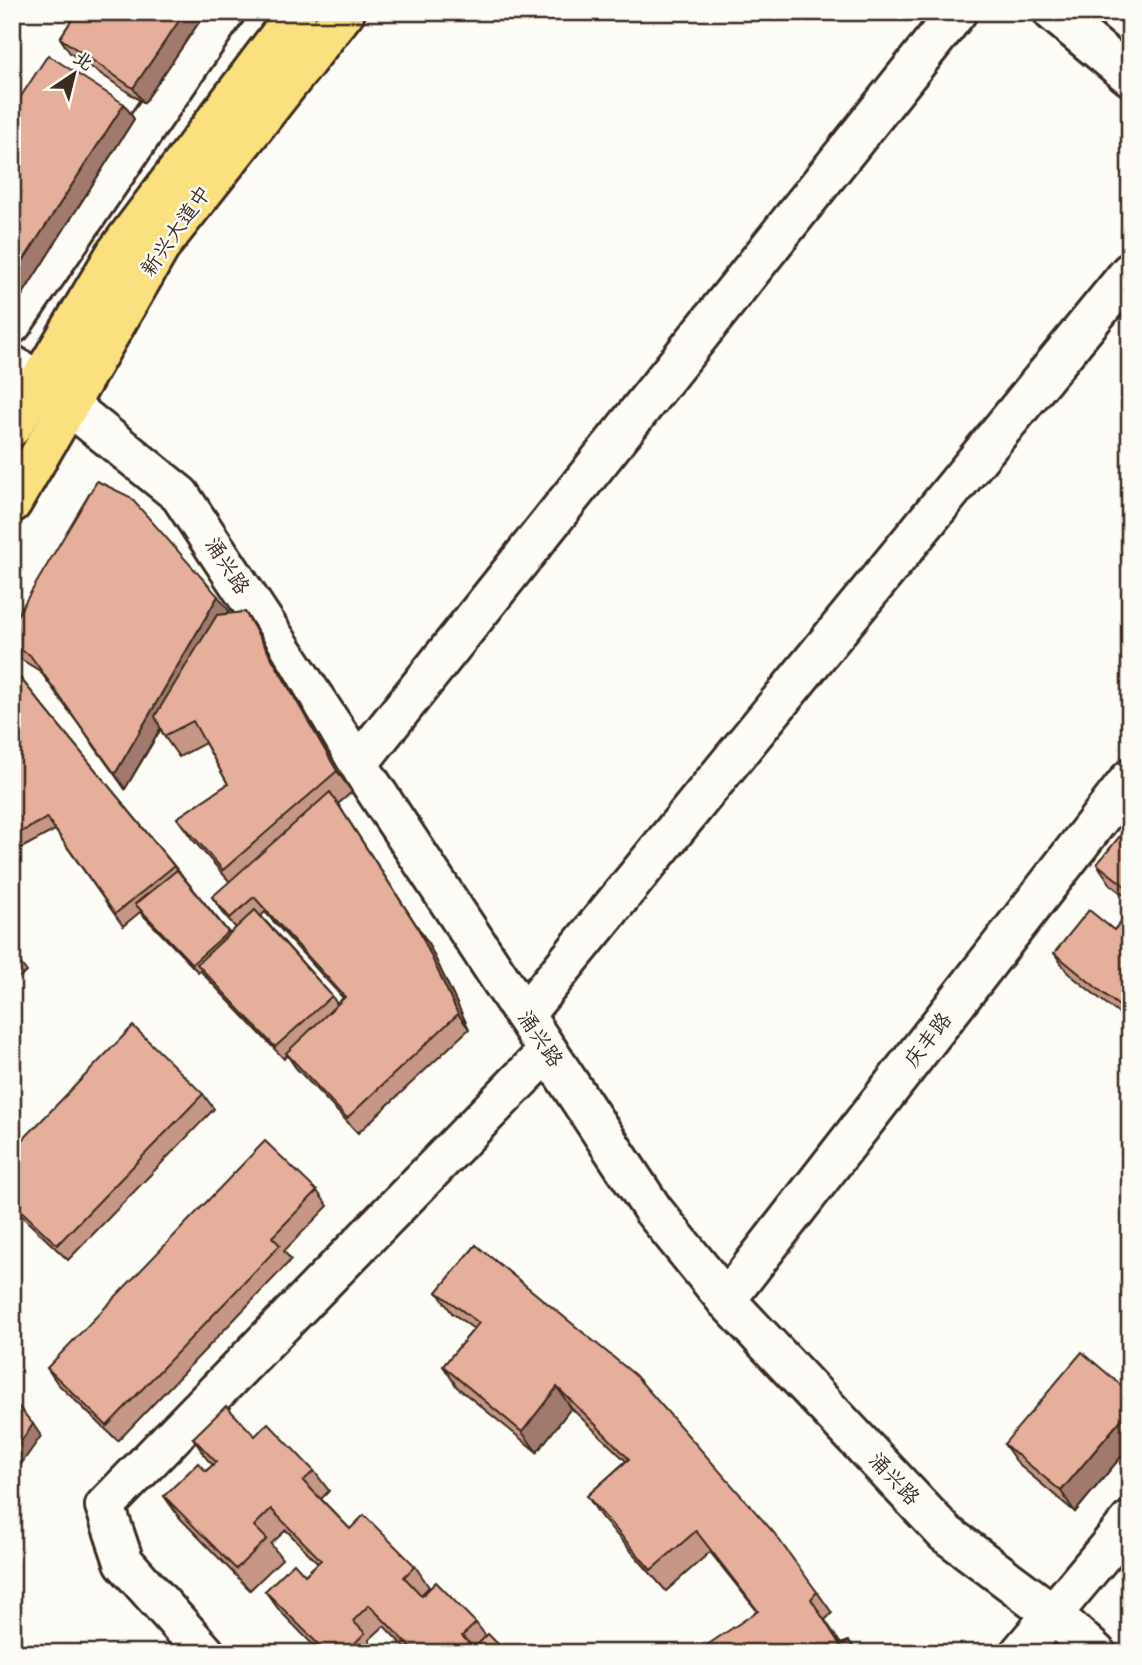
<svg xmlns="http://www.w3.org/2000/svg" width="1142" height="1665" font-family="Pangolin,'LXGW WenKai TC',sans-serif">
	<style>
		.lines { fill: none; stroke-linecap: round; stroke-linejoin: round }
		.minor-casing { stroke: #3b2a1e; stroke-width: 44 }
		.major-casing { stroke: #3b2a1e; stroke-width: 44 }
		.minor { stroke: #fdfcf7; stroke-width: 38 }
		.major { stroke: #fbe080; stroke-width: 38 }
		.wall { fill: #c69686; stroke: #3b2a1e; stroke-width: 2; fill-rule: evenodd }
		.shaded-wall { fill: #a17a6d; stroke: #3b2a1e; stroke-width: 2 }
		.building { fill: #e6af9c; stroke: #3b2a1e; stroke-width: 2 }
		.labels { text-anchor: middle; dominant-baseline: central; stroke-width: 5; stroke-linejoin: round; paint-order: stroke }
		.street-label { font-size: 21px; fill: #3b2a1e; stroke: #fdfcf7 }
	</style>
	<rect width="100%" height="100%" fill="#fdfcf7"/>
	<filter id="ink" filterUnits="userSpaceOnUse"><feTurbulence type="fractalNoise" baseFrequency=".0143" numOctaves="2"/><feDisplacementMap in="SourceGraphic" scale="14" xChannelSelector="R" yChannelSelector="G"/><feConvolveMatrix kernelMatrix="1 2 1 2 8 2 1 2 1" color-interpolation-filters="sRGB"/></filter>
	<g filter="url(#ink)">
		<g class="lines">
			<g class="minor-casing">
				<g id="minor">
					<path d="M1053,12L1130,76"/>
					<path d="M12,324L225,12"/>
					<path d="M12,365L39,381L180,495L653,1210L726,1300L945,1533L1052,1613L1096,1653"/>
					<path d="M358,764L957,12"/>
					<path d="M524,1015L1130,272"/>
					<path d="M726,1300L1130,779"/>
					<path d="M205,1653L124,1562L105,1506L548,1051"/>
					<path d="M1020,1653L1130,1521"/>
				</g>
			</g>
			<g class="major-casing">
				<g id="major">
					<path d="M12,427L116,253L297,12"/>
					<path d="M12,503L162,244L345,12"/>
				</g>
			</g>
			<use href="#minor" class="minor"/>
			<use href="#major" class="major"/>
		</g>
		<g class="wall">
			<path d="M77,12H206L144,103L70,53L60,38Z"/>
			<path d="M124,104L134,119L21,297L12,291V110Z"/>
			<path d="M229,611L227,614L245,612L259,633L352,792L338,804L428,943L469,1029L358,1133L296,1068L287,1055L284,1059L205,976L200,970L198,972L140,912L123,926L55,830L12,853V668L230,934L236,928L223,913L212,897L230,882L192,839L177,818L228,784L205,743L179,757L164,736L161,729L125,789L40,671L14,655L12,653V624ZM265,912L343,998L337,1004L332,996L261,916Z"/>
			<path d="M1130,836V900L1111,885L1097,864Z"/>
			<path d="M1130,911V1023L1068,973L1054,953L1114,930Z"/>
			<path d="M12,952L27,972L12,982Z"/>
			<path d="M203,1094L214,1109L68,1260L12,1207V1151Z"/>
			<path d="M317,1191L328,1206L284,1251L291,1260L118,1441L58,1384L47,1368Z"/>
			<path d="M476,1245L817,1592L832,1613L825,1620L841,1644L849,1641L858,1653H712L757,1611L710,1552L666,1591L601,1517L587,1496L626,1461L571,1408L537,1452L457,1387L443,1366L474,1329L452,1313L437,1292Z"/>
			<path d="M1130,1393V1446L1075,1512L1019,1465L1004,1444Z"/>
			<path d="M255,1436L314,1471L329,1491L321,1499L350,1529L415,1566L429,1587L421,1595L476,1623L486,1636L507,1653H410L384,1626L369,1640L378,1653H321L280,1611L265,1591L305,1575L318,1563L286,1530L271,1544L282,1559L250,1590L179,1517L164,1496L206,1471L213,1465L207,1459L193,1438Z"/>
		</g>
		<g class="shaded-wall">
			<path d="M185,12H206L144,103L133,88Z"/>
			<path d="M124,104L134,119L21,297L12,284V278Z"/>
			<path d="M218,596L229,611L125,789L115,774Z"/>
			<path d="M245,612L259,633L352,792L337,771Z"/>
			<path d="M330,792L428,943L469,1029L458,1014Z"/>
			<path d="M557,1387L571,1408L537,1452L522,1432Z"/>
			<path d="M1130,1409V1446L1075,1512L1061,1491Z"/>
			<path d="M33,1424L41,1436L12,1477V1454Z"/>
		</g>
		<g class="building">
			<path d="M77,12H185L133,88L60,38Z"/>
			<path d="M48,55L124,104L12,278V110Z"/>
			<path d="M97,481L130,497L218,596L115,774L30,655L12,645V624Z"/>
			<path d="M245,612L337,771L223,870L177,818L228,784L193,721L164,736L155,716L217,615Z"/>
			<path d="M12,668L174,866L115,914L47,818L12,837Z"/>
			<path d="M330,792L418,928L458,1014L347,1118L286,1053L345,997L254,897L230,918L212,897Z"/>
			<path d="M1124,831L1130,836V890L1097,864Z"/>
			<path d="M177,870L228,932L192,964L135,904Z"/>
			<path d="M255,910L332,996L275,1047L197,964Z"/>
			<path d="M1089,910L1114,930L1130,911V1015L1054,953Z"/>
			<path d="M12,952L16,957L12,960Z"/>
			<path d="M133,1026L203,1094L57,1245L12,1202V1151Z"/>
			<path d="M265,1141L317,1191L272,1237L280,1245L107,1426L47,1368Z"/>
			<path d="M476,1245L635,1375L774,1533L817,1592L811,1599L840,1645L849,1641L857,1653H712L707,1645L758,1611L696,1531L651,1570L587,1496L629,1459L590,1419L557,1387L522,1432L443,1366L479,1323L437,1292Z"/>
			<path d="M1082,1352L1130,1393V1409L1061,1491L1004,1444Z"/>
			<path d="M12,1399L33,1424L12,1454Z"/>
			<path d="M226,1406L255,1436L268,1423L314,1471L303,1481L350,1529L364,1515L415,1566L404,1577L422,1596L436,1582L476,1623L462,1636L474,1648L488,1634L507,1653H416L369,1605L353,1621L365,1633L345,1653H327L265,1591L294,1563L305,1575L321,1560L271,1509L254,1526L267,1539L236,1569L164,1496L198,1463L206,1471L216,1462L193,1438Z"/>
		</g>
	</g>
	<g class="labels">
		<g class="street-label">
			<text transform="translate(176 231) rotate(-55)">新兴大道中</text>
			<text transform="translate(227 566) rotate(57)">涌兴路</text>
			<text transform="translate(540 1039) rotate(56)">涌兴路</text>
			<text transform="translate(928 1040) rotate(-52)">庆丰路</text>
			<text transform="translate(894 1479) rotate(47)">涌兴路</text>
		</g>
	</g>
	<rect width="1142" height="1665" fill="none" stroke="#fdfcf7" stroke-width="42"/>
	<rect x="21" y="21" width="1100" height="1623" fill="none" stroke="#3b2a1e" stroke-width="2.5" filter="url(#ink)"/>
	<g transform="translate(74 74) rotate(35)" stroke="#fdfcf7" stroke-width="5" paint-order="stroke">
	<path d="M0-5L12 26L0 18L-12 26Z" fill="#3b2a1e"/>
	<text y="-10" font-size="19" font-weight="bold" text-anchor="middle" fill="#3b2a1e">北</text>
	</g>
</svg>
